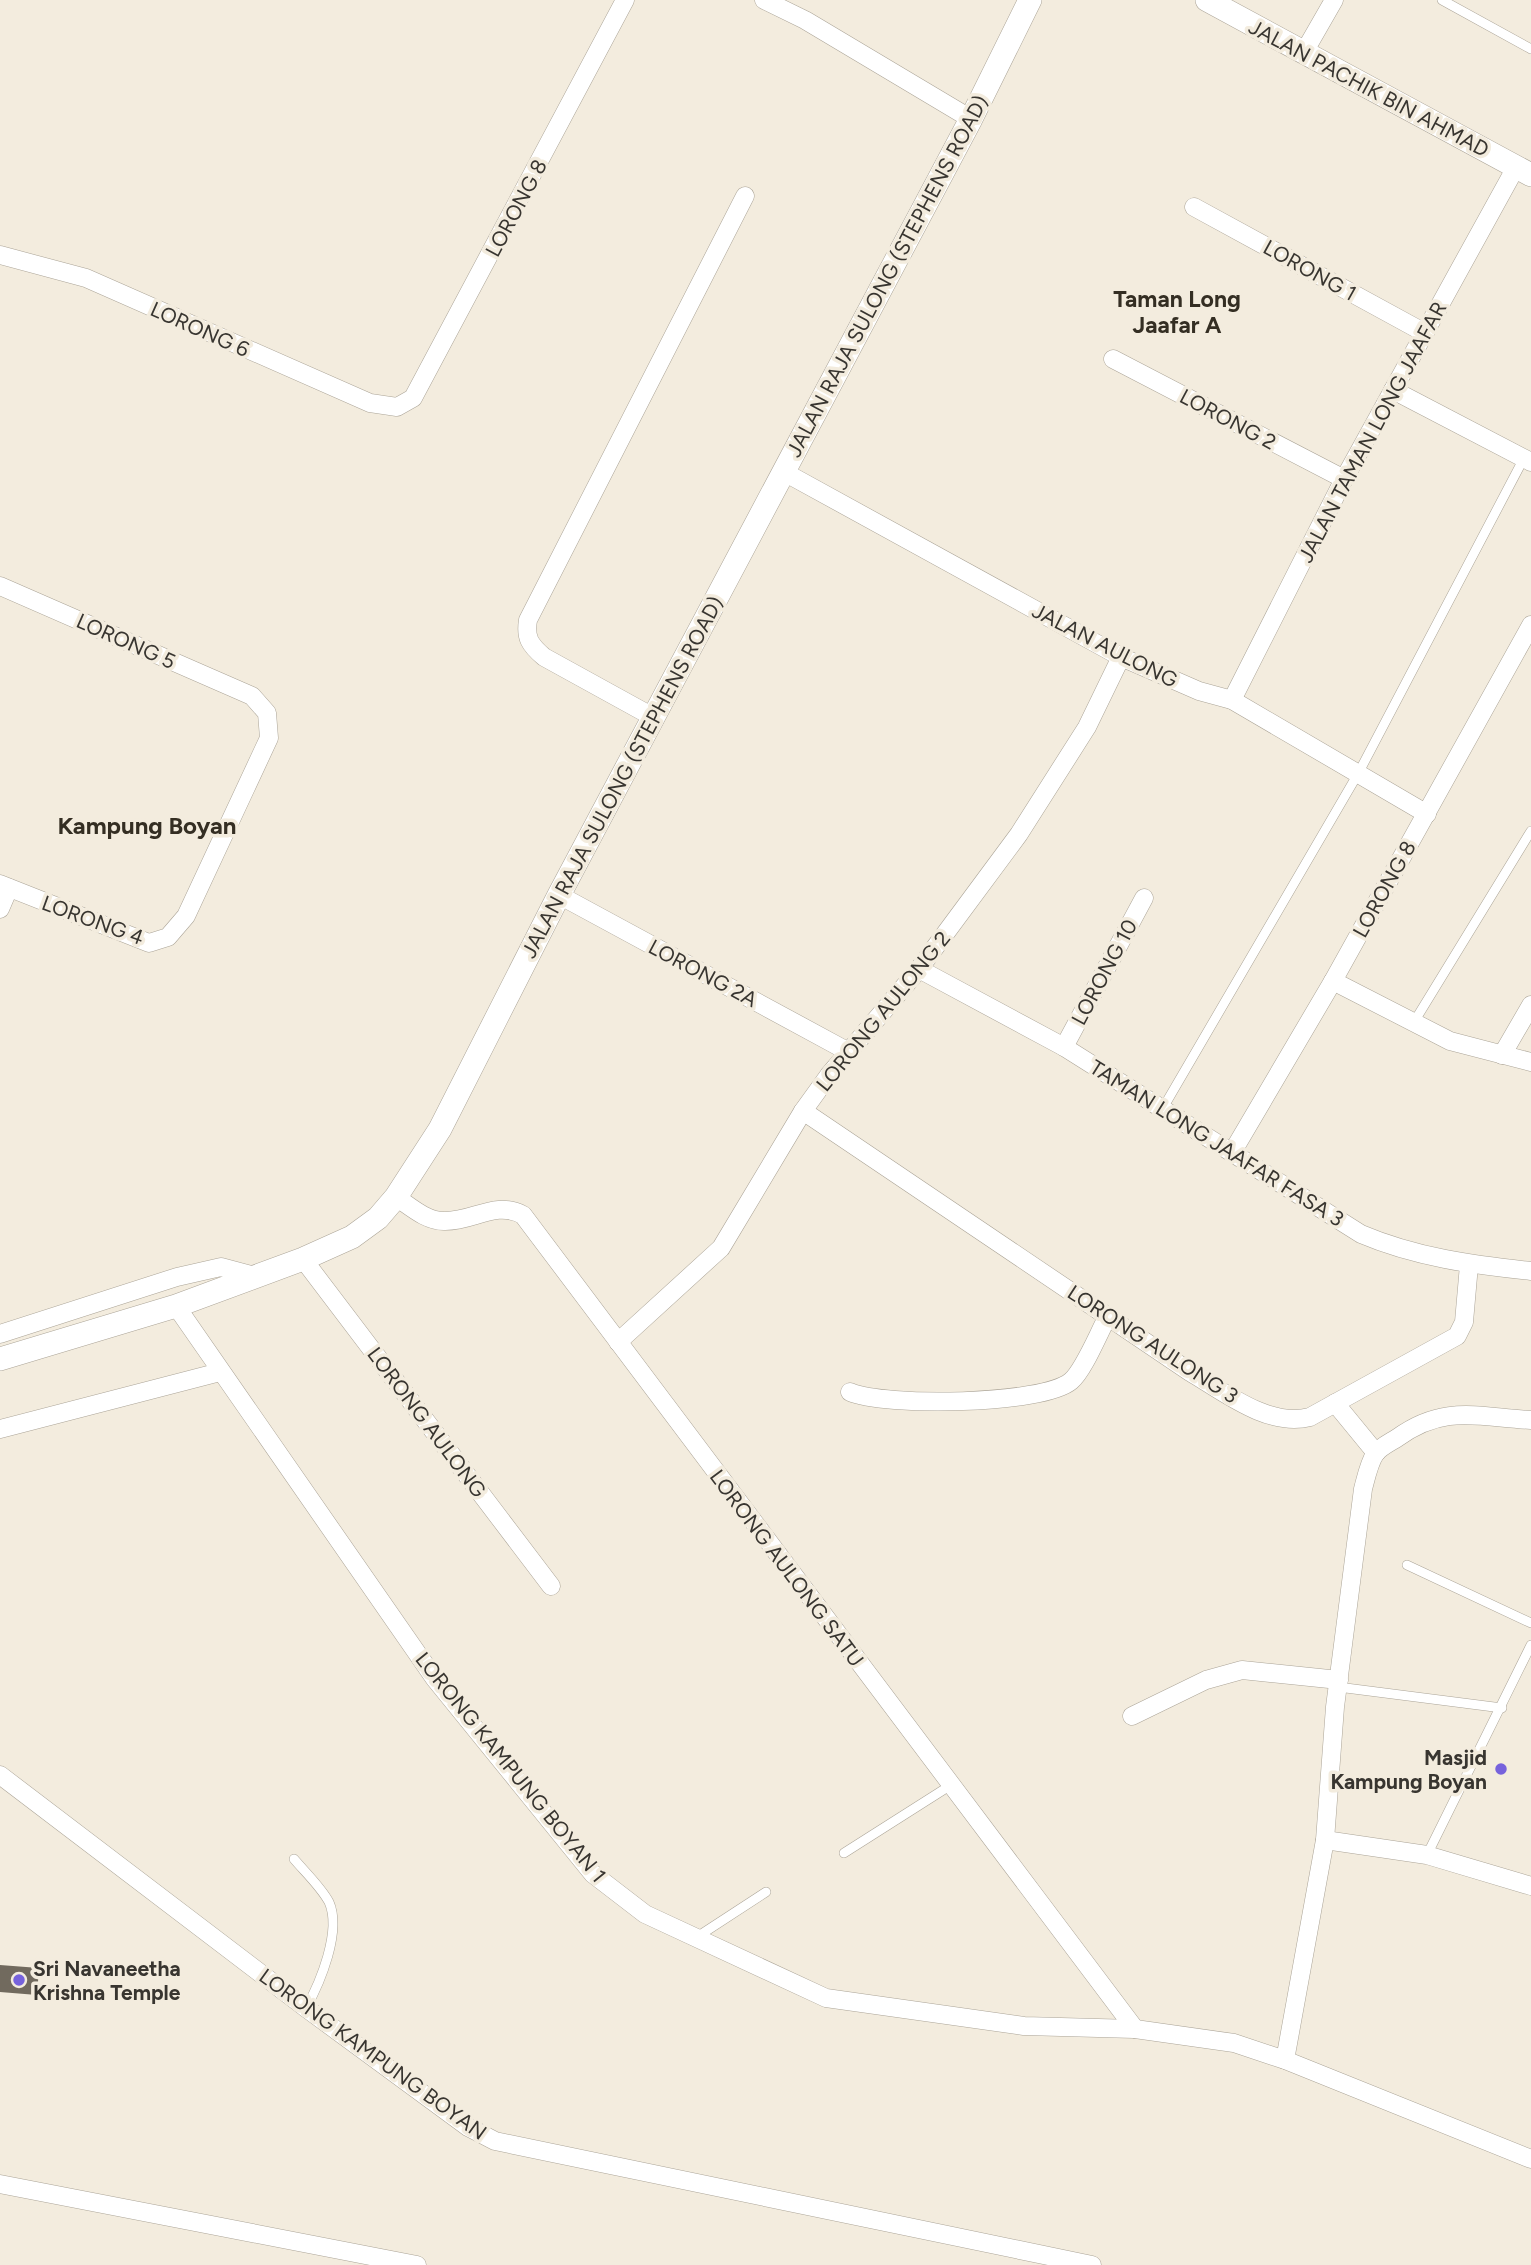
<svg xmlns="http://www.w3.org/2000/svg" width="1531" height="2265" font-family="Figtree,sans-serif">
	<style>
		.building { fill: #716a5e }
		.lines { fill: none; stroke-linecap: round; stroke-linejoin: round }
		.service-casing { stroke: #aba497; stroke-width: 10 }
		.minor-casing { stroke: #aba497; stroke-width: 19 }
		.tertiary-casing { stroke: #aba497; stroke-width: 24 }
		.service { stroke: #fff; stroke-width: 9 }
		.minor { stroke: #fff; stroke-width: 18 }
		.tertiary { stroke: #fff; stroke-width: 23 }
		.poi-dot { fill: #7662dc; stroke: #f3ecde; stroke-width: 2.5 }
		.labels { text-anchor: middle; dominant-baseline: central; stroke-width: 7; stroke-linejoin: round; paint-order: stroke }
		.street-label { font-size: 21px; fill: #383530; stroke: #f3ecde }
		.poi-label { font-size: 21px; font-weight: bold; fill: #383530; stroke: #f3ecde; text-anchor: end }
		.neighbourhood-label { font-size: 23px; font-weight: bold; fill: #342e23; stroke: #f3ecde }
		.quarter-label { font-size: 24px; font-weight: bold; fill: #342e23; stroke: #f3ecde }
	</style>
	<rect width="100%" height="100%" fill="#f3ecde"/>
	<path class="building" d="M0,1965L39,1968L37,1995L0,1992Z"/>
	<g class="lines">
		<g class="service-casing">
			<g id="service">
				<path d="M1442,0L1531,49"/>
				<path d="M1414,1022L1531,831"/>
				<path d="M1163,1108L1359,772L1524,458"/>
				<path d="M1407,1565L1531,1623"/>
				<path d="M1338,1687L1502,1708"/>
				<path d="M844,1853L951,1785"/>
				<path d="M1427,1855L1531,1645"/>
				<path d="M294,1859C305,1872 321,1887 329,1902C342,1931 320,1983 306,2008"/>
				<path d="M697,1937L766,1892"/>
			</g>
		</g>
		<g class="minor-casing">
			<g id="minor">
				<path d="M764,0L805,20L971,119"/>
				<path d="M1303,54L1334,0"/>
				<path d="M1194,207L1425,333"/>
				<path d="M0,255L86,278L370,403L397,407L413,398L625,0"/>
				<path d="M1113,359L1344,479"/>
				<path d="M1393,390L1531,462"/>
				<path d="M784,472L1121,657L1199,691L1232,700L1427,814"/>
				<path d="M0,586L252,696L267,713L269,738L186,916L168,937L149,943L0,884"/>
				<path d="M1232,700L1344,479L1516,167"/>
				<path d="M653,717L544,657C530,645 525,638 528,620L745,196"/>
				<path d="M559,895L847,1051"/>
				<path d="M0,909L9,888"/>
				<path d="M919,969L1064,1047L1361,1234C1415,1257 1473,1265 1531,1271"/>
				<path d="M1333,981L1450,1041L1531,1062"/>
				<path d="M1064,1047L1144,898"/>
				<path d="M1502,1055L1531,1005"/>
				<path d="M803,1111L1190,1372C1224,1392 1269,1428 1310,1417L1457,1336L1464,1322L1469,1265"/>
				<path d="M1233,1151L1333,981L1531,625"/>
				<path d="M396,1197C411,1207 426,1221 444,1221C473,1222 495,1200 523,1215L1135,2029"/>
				<path d="M303,1259L551,1586"/>
				<path d="M176,1306L435,1679L593,1874L645,1914L826,1998L1024,2026L1135,2029L1234,2043L1285,2060L1531,2159"/>
				<path d="M0,1334L177,1277L221,1267L255,1276"/>
				<path d="M618,1342L721,1248L803,1111L829,1075L919,969L1019,834L1087,727L1121,657"/>
				<path d="M850,1392C884,1407 1043,1405 1071,1381C1084,1370 1099,1332 1108,1316"/>
				<path d="M1335,1403L1376,1453"/>
				<path d="M0,1429L220,1372"/>
				<path d="M1132,1716L1206,1680L1242,1670L1339,1680"/>
				<path d="M0,1775L306,2008L468,2127L495,2141L1092,2265"/>
				<path d="M1325,1840L1427,1855L1531,1886"/>
				<path d="M1285,2060L1325,1840L1335,1707L1363,1489C1366,1478 1369,1463 1375,1454C1380,1447 1391,1442 1397,1438C1444,1404 1477,1417 1531,1420"/>
				<path d="M0,2184L417,2265"/>
			</g>
		</g>
		<g class="tertiary-casing">
			<g id="tertiary">
				<path d="M1207,0L1531,175"/>
				<path d="M0,1359L176,1306L303,1259L352,1237L378,1218L396,1197L440,1129L559,895L971,119L1030,0"/>
			</g>
		</g>
		<use href="#service" class="service"/>
		<use href="#minor" class="minor"/>
		<use href="#tertiary" class="tertiary"/>
	</g>
	<g class="poi-dot">
		<circle cx="1501" cy="1769" r="7"/>
		<circle cx="19" cy="1980" r="7"/>
	</g>
	<g class="labels">
		<g class="street-label">
			<text transform="translate(1369 88) rotate(28)">JALAN PACHIK BIN AHMAD</text>
			<text transform="translate(516 208) rotate(-62)">LORONG 8</text>
			<text transform="translate(1310 270) rotate(29)">LORONG 1</text>
			<text transform="translate(887 276) rotate(-62)">JALAN RAJA SULONG (STEPHENS ROAD)</text>
			<text transform="translate(200 329) rotate(24)">LORONG 6</text>
			<text transform="translate(1228 419) rotate(28)">LORONG 2</text>
			<text transform="translate(1372 432) rotate(-62)">JALAN TAMAN LONG JAAFAR</text>
			<text transform="translate(126 641) rotate(24)">LORONG 5</text>
			<text transform="translate(1105 645) rotate(27)">JALAN AULONG</text>
			<text transform="translate(622 777) rotate(-62)">JALAN RAJA SULONG (STEPHENS ROAD)</text>
			<text transform="translate(1384 889) rotate(-61)">LORONG 8</text>
			<text transform="translate(93 920) rotate(20)">LORONG 4</text>
			<text transform="translate(1104 972) rotate(-62)">LORONG 10</text>
			<text transform="translate(703 973) rotate(28)">LORONG 2A</text>
			<text transform="translate(883 1011) rotate(-51)">LORONG AULONG 2</text>
			<text transform="translate(1217 1143) rotate(32)">TAMAN LONG JAAFAR FASA 3</text>
			<text transform="translate(1153 1344) rotate(33)">LORONG AULONG 3</text>
			<text transform="translate(427 1422) rotate(53)">LORONG AULONG</text>
			<text transform="translate(787 1568) rotate(53)">LORONG AULONG SATU</text>
			<text transform="translate(511 1767) rotate(51)">LORONG KAMPUNG BOYAN 1</text>
			<text transform="translate(373 2054) rotate(36)">LORONG KAMPUNG BOYAN</text>
		</g>
		<g class="poi-label">
			<text x="1487" y="1757">Masjid<tspan x="1487" dy="24">Kampung Boyan</tspan></text>
			<text x="33" y="1968" text-anchor="start">Sri Navaneetha<tspan x="33" dy="24">Krishna Temple</tspan></text>
		</g>
		<g class="neighbourhood-label">
			<text x="1177" y="299">Taman Long<tspan x="1177" dy="26">Jaafar A</tspan></text>
		</g>
		<g class="quarter-label">
			<text x="147" y="825">Kampung Boyan</text>
		</g>
	</g>
</svg>
